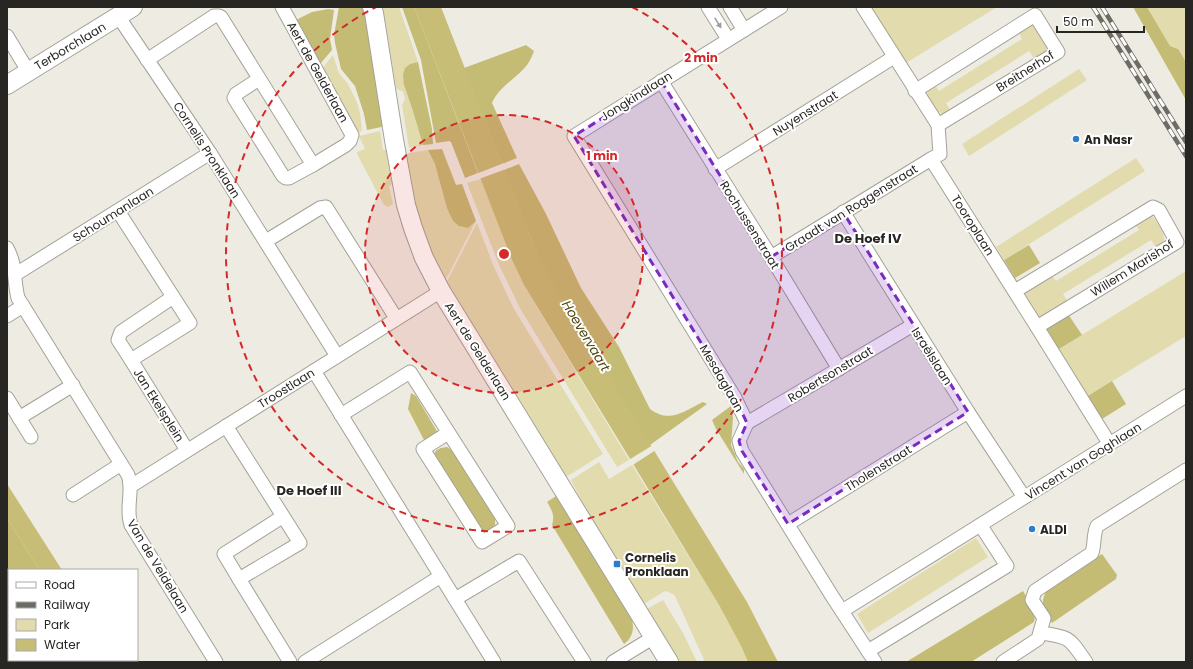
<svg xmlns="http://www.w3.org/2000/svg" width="1193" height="669" font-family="Poppins,sans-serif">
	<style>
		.green { fill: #e1dbae }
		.forest { fill: #c4bb74 }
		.water { fill: #c7bd76 }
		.pier { fill: #eeece2 }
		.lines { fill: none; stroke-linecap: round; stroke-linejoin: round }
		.street-casing { stroke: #a3a298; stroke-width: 15 }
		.secondary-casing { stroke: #a3a298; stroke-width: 20 }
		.street { stroke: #fff; stroke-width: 13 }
		.secondary { stroke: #fff; stroke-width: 18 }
		.rail-casing { stroke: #6d6b65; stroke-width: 4.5 }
		.rail { stroke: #fff; stroke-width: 3; stroke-dasharray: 9; stroke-linecap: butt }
		.oneway { fill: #9e9d9c }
		.marked { fill: #7b2cbf; fill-opacity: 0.2; stroke: #7b2cbf; stroke-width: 3; stroke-dasharray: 8 5; stroke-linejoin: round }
		.ring { fill: none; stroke: #d62828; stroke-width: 2; stroke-dasharray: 7 5 }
		.poi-dot { fill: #2d7dcd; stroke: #fff; stroke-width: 1.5 }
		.labels { text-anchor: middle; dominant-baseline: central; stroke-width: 4; stroke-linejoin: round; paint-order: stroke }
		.street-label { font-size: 12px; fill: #272622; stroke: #fff }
		.poi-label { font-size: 12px; font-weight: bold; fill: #272622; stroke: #fff; text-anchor: start }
		.neighbourhood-label { font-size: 13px; font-weight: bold; fill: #272622; stroke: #fff }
		.water-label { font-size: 13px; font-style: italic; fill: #4e470f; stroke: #fff }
		.centre { fill: #d62828; stroke: #fff; stroke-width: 2 }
		.ring-label { font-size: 12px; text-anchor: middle; font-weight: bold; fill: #d62828; stroke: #fff; stroke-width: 4; stroke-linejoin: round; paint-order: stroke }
	</style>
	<rect width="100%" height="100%" fill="#eeece2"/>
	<g class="green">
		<path d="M383,7H399L418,62L410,64L404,85L412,108L423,145L409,148L402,105L405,99L403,92L396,88Z"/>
		<path d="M875,7H997L906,63L872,9Z"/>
		<path d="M1147,7H1186V74V67L1178,49L1170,46Z"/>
		<path d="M1030,25H1034L1049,46L1045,54L1035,60L1029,51L946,103L951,112L947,115C933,112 927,102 927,88L934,84L939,91L1022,39L1018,31Z"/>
		<path d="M333,55L339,73L348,84L357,102L360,113L362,131L357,132L322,69Z"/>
		<path d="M1079,69L1087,80L969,156L962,144Z"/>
		<path d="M380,131L383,150L389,149L394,179L391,185L389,186L393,204L388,207L384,205L357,154V152L365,149L359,136Z"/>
		<path d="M428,150L435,164L459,226L468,227L476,221L443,285L428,255L402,154Z"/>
		<path d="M1136,158L1145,171L1004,260L996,247Z"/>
		<path d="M481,179L512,260L524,285L629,460L617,467L521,310L499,265L467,183Z"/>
		<path d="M1151,215C1154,218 1157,222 1159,226C1165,235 1167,242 1157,249L1151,240L1063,294L1068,302L1037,321L1019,292L1050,273L1056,281L1139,230L1134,222Z"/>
		<path d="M477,223L494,267L514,309L603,454L563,479L444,287Z"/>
		<path d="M1186,271V336L1088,396L1059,349Z"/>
		<path d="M599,462L609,479L632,465L719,605L741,646L748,662H705L675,596L671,593L665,591L644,604L584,506L571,480Z"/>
		<path d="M976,538L988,557L868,633L857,614Z"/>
		<path d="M663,600L683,633L697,662H677L645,610Z"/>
	</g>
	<g class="forest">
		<path d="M339,7H362L369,22L386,126L367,130L364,114L355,86L341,69L335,43L334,35Z"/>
		<path d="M402,7H414L478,173L465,178L451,142L449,141L436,143L421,60Z"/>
		<path d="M1133,7H1147L1170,46L1178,49L1186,62V100Z"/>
		<path d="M328,9L334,10L330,39L332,50L320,64L296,20L312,12Z"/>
		<path d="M526,45L534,51C532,56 530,61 527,65C516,79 499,86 492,103L517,158L502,164L464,68Z"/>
		<path d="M418,62L432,129L433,144L423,145L412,108L404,85L403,75L405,68L410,64Z"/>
		<path d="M442,149L456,185L462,184L476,221L468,228L459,226L453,221L447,208L435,164L428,150Z"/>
		<path d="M519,164L546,214L581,288L619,347L650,409C670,424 684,411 703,402L707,404L650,445C620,395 587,346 558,295C536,256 521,212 504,170Z"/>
		<path d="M1029,245L1040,263L1015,278L1004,260Z"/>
		<path d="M1068,314L1082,335L1059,349L1046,328Z"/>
		<path d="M1112,381L1126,404L1102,419L1088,396Z"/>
		<path d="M411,393L416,396L438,433L424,440L408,409Z"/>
		<path d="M731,406L733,418L731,445L738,462L744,469V474L716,429L712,420Z"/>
		<path d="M447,447C460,454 484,498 493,513L495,519V526C489,531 486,531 479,530L445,479L434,454C437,448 441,448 447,447Z"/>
		<path d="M556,496L631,617C635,627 633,638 624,644L552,525C555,516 552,510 547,502Z"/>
		<path d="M7,518L39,570H9V626L7,623Z"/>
		<path d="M1102,554L1117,575L1116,579L1052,623C1046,612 1039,604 1046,592Z"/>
		<path d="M1023,591C1028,600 1037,612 1034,622L971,662H906Z"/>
	</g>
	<g class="water">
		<path d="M414,7H441L531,238L558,294L747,602L778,662H748L741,646L719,605L524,285L512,260Z"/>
		<path d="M7,484L62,570H39L7,518Z"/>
	</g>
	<g class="pier">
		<path d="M504,163L506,169L479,179L476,174Z"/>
		<path d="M653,445L656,450L631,466L627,461Z"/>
	</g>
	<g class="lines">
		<g class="street-casing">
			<g id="street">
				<path d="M282,7L352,135L350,141L346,145L313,165"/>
				<path d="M708,7L728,39"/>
				<path d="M730,7L744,30"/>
				<path d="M781,7L574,136L735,398L747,423L739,441L742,451L832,596L875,662"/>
				<path d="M863,7L938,125L940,154L931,159L1037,327L1109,443"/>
				<path d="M118,16L210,153L337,356"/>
				<path d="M7,36L28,71"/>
				<path d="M147,60L214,16H219L221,17L313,165L289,178H286L283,176L234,98L236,94L259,79"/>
				<path d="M661,81L771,257L839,369"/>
				<path d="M915,91L1035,15L1058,52L938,125"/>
				<path d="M715,169L894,57"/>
				<path d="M118,211L190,323L131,360L187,450"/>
				<path d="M843,212L968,412L1024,497"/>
				<path d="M266,241L320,208L326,207L396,318"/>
				<path d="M7,248C17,267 13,278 18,298L128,475C134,491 125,508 131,525L216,662"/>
				<path d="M771,257L931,159"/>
				<path d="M16,274L210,153"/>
				<path d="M1015,291L1153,207L1159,210L1177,242L1037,327"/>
				<path d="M7,316L23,306"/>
				<path d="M131,360L118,340L121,332L173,297"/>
				<path d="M314,371L494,662"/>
				<path d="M7,398L31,437"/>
				<path d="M341,415L410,372L508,526L482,542L423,449L448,433"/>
				<path d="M19,418L73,385"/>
				<path d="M747,423L913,325"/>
				<path d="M226,426L300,543L239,579L290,662"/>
				<path d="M131,486L441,291"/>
				<path d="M73,495L121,464"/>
				<path d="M788,524L968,412"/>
				<path d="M239,579L224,554L282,517"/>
				<path d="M455,599L519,561L584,662"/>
				<path d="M842,611C957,540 1071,468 1186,396"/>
				<path d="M1041,633C1071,637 1069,638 1086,662"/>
				<path d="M868,651L1007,566L981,526"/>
				<path d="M305,662L441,576"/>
				<path d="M613,662L654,637"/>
				<path d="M1003,662L1038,639L1044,618L1032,600L1035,591L1092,553C1095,543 1093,535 1097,526L1186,470"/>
			</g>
		</g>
		<g class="secondary-casing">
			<g id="secondary">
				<path d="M372,7L374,13L394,140L406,205L413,228L424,258L441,291L669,662"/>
				<path d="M7,85L133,7"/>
			</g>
		</g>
		<use href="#street" class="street"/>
		<use href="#secondary" class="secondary"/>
		<g class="rail-casing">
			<g id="rail">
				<path d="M1093,7L1186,156"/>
				<path d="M1102,7L1186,142"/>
			</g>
		</g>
		<use href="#rail" class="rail"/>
	</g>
	<defs><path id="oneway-solid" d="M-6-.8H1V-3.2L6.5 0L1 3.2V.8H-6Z"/></defs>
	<use class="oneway" href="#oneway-solid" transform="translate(718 23) rotate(58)"/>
	<path class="marked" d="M661,81L771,257L843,212L968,412L788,524L742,451L739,441L747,423L735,398L574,136Z"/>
	<circle cx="504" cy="254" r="139" fill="#d62828" fill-opacity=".12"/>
	<g class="ring">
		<circle cx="504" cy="254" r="139"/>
		<path d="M632 7A278 278 0 1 1 376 7"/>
	</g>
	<g class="poi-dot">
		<circle cx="1076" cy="139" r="4"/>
		<circle cx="1032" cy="529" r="4"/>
		<rect x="613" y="560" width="8" height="8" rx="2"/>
	</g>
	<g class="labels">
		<g class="street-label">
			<text transform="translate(70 46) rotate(-31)">Terborchlaan</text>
			<text transform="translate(1025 71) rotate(-32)">Breitnerhof</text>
			<text transform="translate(318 72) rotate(61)">Aert de Gelderlaan</text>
			<text transform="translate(636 96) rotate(-32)">Jongkindlaan</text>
			<text transform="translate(805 113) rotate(-32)">Nuyenstraat</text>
			<text transform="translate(207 150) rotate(57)">Cornelis Pronklaan</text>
			<text transform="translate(851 208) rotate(-32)">Graadt van Roggenstraat</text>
			<text transform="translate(113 214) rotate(-32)">Schoumanlaan</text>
			<text transform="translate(750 225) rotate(58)">Rochussenstraat</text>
			<text transform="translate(973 225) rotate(58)">Tooroplaan</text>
			<text transform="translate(1132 268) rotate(-32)">Willem Marishof</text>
			<text transform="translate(478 351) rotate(58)">Aert de Gelderlaan</text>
			<text transform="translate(932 356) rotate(58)">Israëlslaan</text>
			<text transform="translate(830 374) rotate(-31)">Robertsonstraat</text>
			<text transform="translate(722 378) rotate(60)">Mesdaglaan</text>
			<text transform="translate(286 388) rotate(-32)">Troostlaan</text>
			<text transform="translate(159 405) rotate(58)">Jan Ekelsplein</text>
			<text transform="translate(1083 461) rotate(-32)">Vincent van Goghlaan</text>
			<text transform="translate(878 468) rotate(-32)">Tholenstraat</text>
			<text transform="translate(158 566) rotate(59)">Van de Veldelaan</text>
		</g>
		<g class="poi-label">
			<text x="1084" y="139">An Nasr</text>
			<text x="1040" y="529">ALDI</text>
			<text x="625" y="557">Cornelis<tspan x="625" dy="14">Pronklaan</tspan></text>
		</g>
		<g class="neighbourhood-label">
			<text x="868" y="238">De Hoef IV</text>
			<text x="309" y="490">De Hoef III</text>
		</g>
		<g class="water-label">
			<text transform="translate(586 336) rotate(59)">Hoevervaart</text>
		</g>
	</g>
	<circle cx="504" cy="254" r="6" class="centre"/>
	<g class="ring-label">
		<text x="701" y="62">2 min</text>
		<text x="602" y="160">1 min</text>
	</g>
	<rect width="1193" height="669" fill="none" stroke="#272622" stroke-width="16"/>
	<rect x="8" y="569" width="130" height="92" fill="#ffffff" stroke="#a9a8a7"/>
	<rect x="16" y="582" width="20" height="6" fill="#ffffff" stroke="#a9a8a7"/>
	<text x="44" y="589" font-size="12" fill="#272622">Road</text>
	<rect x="16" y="602" width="20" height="6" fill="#6d6b65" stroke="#a9a8a7"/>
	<text x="44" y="609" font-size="12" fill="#272622">Railway</text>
	<rect x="16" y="619" width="20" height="12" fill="#e1dbae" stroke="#a9a8a7"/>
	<text x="44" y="629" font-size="12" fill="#272622">Park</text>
	<rect x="16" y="639" width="20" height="12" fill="#c7bd76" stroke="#a9a8a7"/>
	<text x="44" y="649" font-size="12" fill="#272622">Water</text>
	<path d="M1057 26v6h87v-6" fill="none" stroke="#272622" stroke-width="2"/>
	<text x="1063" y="26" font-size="12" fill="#272622" stroke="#ffffff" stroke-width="3" paint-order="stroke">50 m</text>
</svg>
